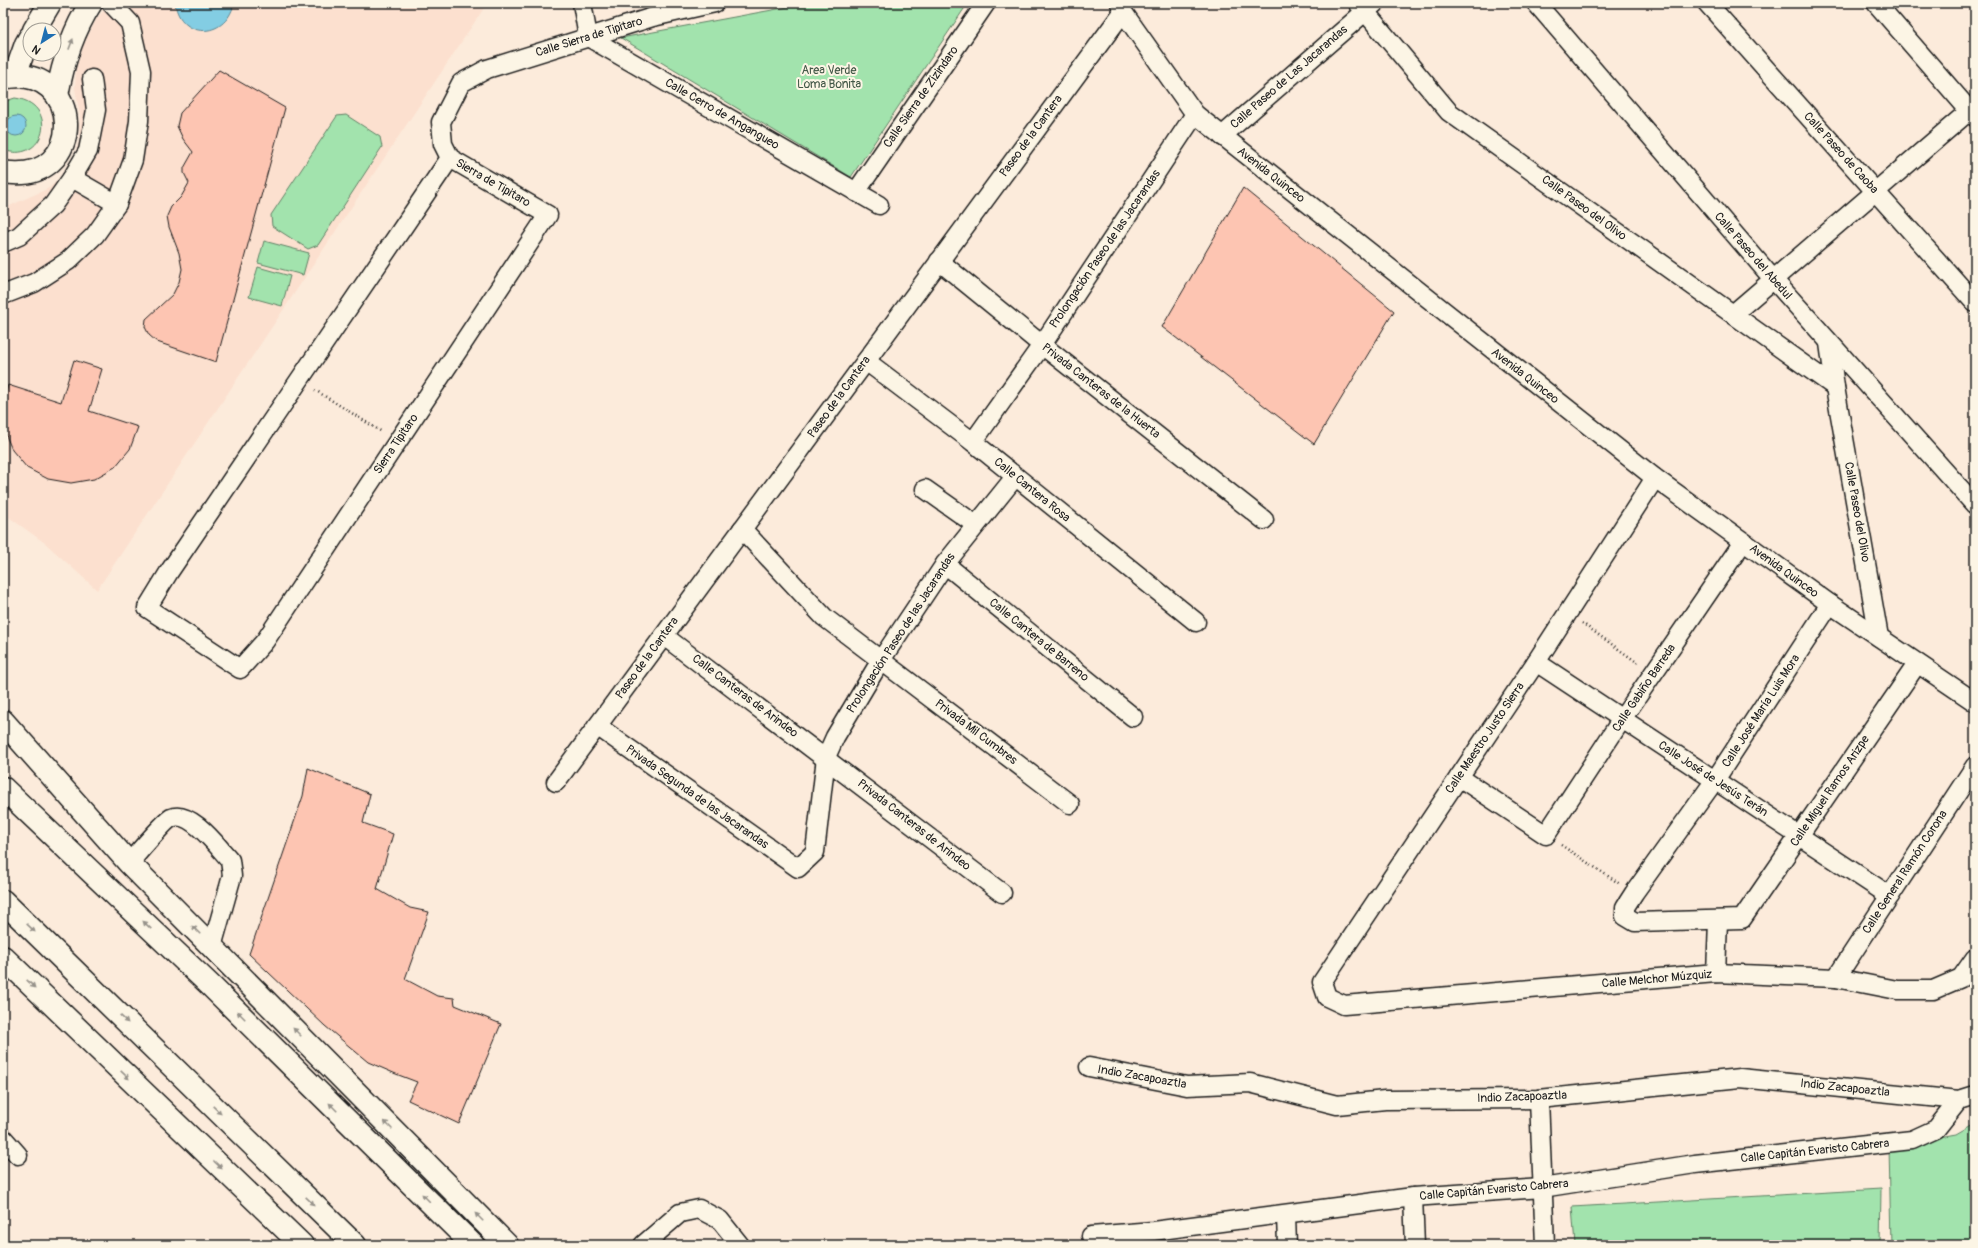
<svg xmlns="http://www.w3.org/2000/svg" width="1978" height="1248" font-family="Pangolin,sans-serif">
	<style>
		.built { fill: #fce0cf }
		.green { fill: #a2e3ad; stroke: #5f8064 }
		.water { fill: #83cde3; stroke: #5a8693 }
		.building { fill: #fdc5b2; stroke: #1c1c1c }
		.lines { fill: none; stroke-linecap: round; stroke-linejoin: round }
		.minor-casing { stroke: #1c1c1c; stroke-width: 21 }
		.major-casing { stroke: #1c1c1c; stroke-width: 25 }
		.highway-casing { stroke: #1c1c1c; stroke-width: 25 }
		.path { stroke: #1c1c1c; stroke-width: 2.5; stroke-dasharray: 1 3; stroke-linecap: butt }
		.minor { stroke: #fcf5e5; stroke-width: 18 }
		.major { stroke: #fcf5e5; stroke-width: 22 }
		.highway { stroke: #fcf5e5; stroke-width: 22 }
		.oneway { fill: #97938b }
		.labels { text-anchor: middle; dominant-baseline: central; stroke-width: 4; stroke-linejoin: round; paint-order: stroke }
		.street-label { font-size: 12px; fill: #1c1c1c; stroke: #fcf5e5 }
		.park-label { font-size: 12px; fill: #445848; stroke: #fcf5e5 }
	</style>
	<rect width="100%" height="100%" fill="#fcebdb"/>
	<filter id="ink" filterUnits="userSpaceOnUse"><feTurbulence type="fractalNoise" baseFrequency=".025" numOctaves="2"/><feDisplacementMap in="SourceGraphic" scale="8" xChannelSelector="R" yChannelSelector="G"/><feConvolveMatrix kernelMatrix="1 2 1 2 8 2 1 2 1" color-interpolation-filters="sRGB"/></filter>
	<g filter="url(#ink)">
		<path class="built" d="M111,3H484L486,5L97,590L45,543L3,513V209L49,188L70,169L79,142L80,115L75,89L76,69L83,46L97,18Z"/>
		<g class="green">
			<path d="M810,3H968L851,177L621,38Z"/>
			<path d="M15,98C60,104 46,165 3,150V102Z"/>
			<path d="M346,115L380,137L382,147L318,245L308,249L272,226L271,215L337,116Z"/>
			<path d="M264,241L309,253L303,275L258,263Z"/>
			<path d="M258,267L290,276L282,306L249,297Z"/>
			<path d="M1975,1123V1245H1891L1889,1146L1956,1134Z"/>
			<path d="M1881,1189L1880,1245H1575L1572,1207Z"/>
		</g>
		<g class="water">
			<path d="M175,3H234V4C225,40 180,39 175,3Z"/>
			<circle cx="16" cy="126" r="10"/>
		</g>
		<g class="building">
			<path d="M219,70L285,108L216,362L157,342L149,335L145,327L146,319L173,294L179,282L182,269L179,253L169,227L167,216L171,207L181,197L189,183L184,173V168L193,152L183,139L177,126L180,113Z"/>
			<path d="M1243,188L1394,311L1314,444L1162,327Z"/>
			<path d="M74,360L102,369L89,411L138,427L130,449L115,467L94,479L71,483L48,479L27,468L12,450L3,428V404L8,385L61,402Z"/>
			<path d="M308,768L370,794L363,823L393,834L377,889L410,908L429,912L405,979L437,996L454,998L455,1005L501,1024L459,1124L408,1100L417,1082L396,1074L368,1062L325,1026L249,954L303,796Z"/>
		</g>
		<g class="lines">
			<g class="minor-casing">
				<g id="minor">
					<path d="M582,3L588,37L879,205"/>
					<path d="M1120,3L1123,12L1195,114L1655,478L1830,604L1975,702"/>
					<path d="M1358,3L1449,112L1835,387"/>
					<path d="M1536,3L1773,279L1975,505"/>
					<path d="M1707,3L1975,303"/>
					<path d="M1876,3L1975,117"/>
					<path d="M1222,136L1375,3"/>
					<path d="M450,158L169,572L147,608L240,669L265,641L548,215L450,158L443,144L441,122L461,83L487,69L653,17L715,3"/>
					<path d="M72,178L117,204"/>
					<path d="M856,192L986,3"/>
					<path d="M3,243L19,236L53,205L72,178L88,151L96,110L92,79"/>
					<path d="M939,261L1042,345L1264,520"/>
					<path d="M3,295L34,283L68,261L95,235L117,204L133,160L139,121L141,71L130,23L111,3"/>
					<path d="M1733,314L1975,106"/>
					<path d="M1829,343L1835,387L1879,637"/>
					<path d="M866,361L973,442L1196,622"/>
					<path d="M973,442L1042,345L1195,114"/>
					<path d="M1655,478L1536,662L1322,982L1327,997L1344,1005L1716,973L1836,978L1897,990H1933L1961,978L1975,958"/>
					<path d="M925,489L976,525"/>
					<path d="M742,529L824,617L1070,804"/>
					<path d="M945,564L1133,717"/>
					<path d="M1830,604L1715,780L1634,893L1625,907V916L1635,922L1742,919L1917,664"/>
					<path d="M664,636L1002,893"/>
					<path d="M1536,662L1890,896"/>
					<path d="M597,726L798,868L815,852L826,757L835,737L881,660L945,564L1015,477"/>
					<path d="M1459,777L1546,835L1622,719L1743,542"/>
					<path d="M556,782L1123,12"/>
					<path d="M129,863C136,855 165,821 171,818C190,809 218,847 230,860L232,876L212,947"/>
					<path d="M1716,973L1718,921"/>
					<path d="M1836,978L1975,766"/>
					<path d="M1089,1067L1187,1086L1250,1083L1337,1105L1385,1100L1539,1099L1740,1078L1959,1100"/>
					<path d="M1539,1099L1545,1245"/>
					<path d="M3,1138L18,1155"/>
					<path d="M1413,1197L1415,1245"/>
					<path d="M1286,1215L1287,1245"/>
					<path d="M1091,1236L1153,1231L1413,1197L1542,1188L1695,1164L1912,1140L1936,1129L1959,1100L1975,1095"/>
					<path d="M643,1245L680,1213L699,1209L720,1220L740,1245"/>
				</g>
			</g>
			<g class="major-casing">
				<g id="major">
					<path d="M34,30L50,3"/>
					<path d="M15,75L26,44L30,37"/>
					<path d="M3,78C84,60 90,187 3,172"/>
					<path d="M57,95C63,62 73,31 91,3"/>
					<path d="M3,721L129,863L507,1245"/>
					<path d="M3,957L302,1245"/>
				</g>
			</g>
			<g class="highway-casing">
				<g id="highway">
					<path d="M3,788L210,985L473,1245"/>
					<path d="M3,901L355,1245"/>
				</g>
			</g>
			<g class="path">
				<path d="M315,390L382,432"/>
				<path d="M1582,623L1638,663"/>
				<path d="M1561,845L1620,884"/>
			</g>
			<use href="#minor" class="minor"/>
			<use href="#major" class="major"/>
			<use href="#highway" class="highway"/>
		</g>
		<defs><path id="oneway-solid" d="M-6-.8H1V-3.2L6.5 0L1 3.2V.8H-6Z"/></defs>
		<g class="oneway">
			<use href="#oneway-solid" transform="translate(71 44) rotate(-69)"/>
			<use href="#oneway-solid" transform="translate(147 925) rotate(-136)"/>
			<use href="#oneway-solid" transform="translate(31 928) rotate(44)"/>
			<use href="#oneway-solid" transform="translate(196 930) rotate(-135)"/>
			<use href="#oneway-solid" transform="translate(31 984) rotate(44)"/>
			<use href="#oneway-solid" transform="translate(241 1015) rotate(-135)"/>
			<use href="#oneway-solid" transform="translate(124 1019) rotate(44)"/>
			<use href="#oneway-solid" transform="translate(297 1032) rotate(-135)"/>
			<use href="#oneway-solid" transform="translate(125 1075) rotate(44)"/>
			<use href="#oneway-solid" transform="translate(333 1107) rotate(-135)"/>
			<use href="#oneway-solid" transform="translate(217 1110) rotate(44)"/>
			<use href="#oneway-solid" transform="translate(388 1125) rotate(-135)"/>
			<use href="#oneway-solid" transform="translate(218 1165) rotate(44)"/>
			<use href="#oneway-solid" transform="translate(426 1198) rotate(-135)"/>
			<use href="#oneway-solid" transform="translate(310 1201) rotate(44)"/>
			<use href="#oneway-solid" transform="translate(479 1217) rotate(-135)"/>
		</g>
	</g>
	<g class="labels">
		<g class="street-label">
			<text transform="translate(589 37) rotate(-17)">Calle Sierra de Tipitaro</text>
			<text transform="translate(1289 77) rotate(-41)">Calle Paseo de Las Jacarandas</text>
			<text transform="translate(921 97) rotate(-55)">Calle Sierra de Zizindaro</text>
			<text transform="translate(722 114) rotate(30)">Calle Cerro de Angangueo</text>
			<text transform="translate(1031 136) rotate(-54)">Paseo de la Cantera</text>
			<text transform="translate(1841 153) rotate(48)">Calle Paseo de Caoba</text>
			<text transform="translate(1271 175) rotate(38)">Avenida Quinceo</text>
			<text transform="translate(493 183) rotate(30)">Sierra de Tipitaro</text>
			<text transform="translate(1584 208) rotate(36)">Calle Paseo del Olivo</text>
			<text transform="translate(1105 249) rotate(-56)">Prolongación Paseo de las Jacarandas</text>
			<text transform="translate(1753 256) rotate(49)">Calle Paseo del Abedul</text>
			<text transform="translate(1525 376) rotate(38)">Avenida Quinceo</text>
			<text transform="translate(1101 391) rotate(38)">Privada Canteras de la Huerta</text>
			<text transform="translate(839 397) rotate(-54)">Paseo de la Cantera</text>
			<text transform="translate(396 444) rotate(-56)">Sierra Tipitaro</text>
			<text transform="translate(1032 490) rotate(39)">Calle Cantera Rosa</text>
			<text transform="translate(1857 512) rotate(80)">Calle Paseo del Olivo</text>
			<text transform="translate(1784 571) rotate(36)">Avenida Quinceo</text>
			<text transform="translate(901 633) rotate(-57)">Prolongación Paseo de las Jacarandas</text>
			<text transform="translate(1039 640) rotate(39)">Calle Cantera de Barreno</text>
			<text transform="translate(647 658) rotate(-54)">Paseo de la Cantera</text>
			<text transform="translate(1644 688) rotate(-56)">Calle Gabiño Barreda</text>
			<text transform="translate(745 696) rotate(37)">Calle Canteras de Arindeo</text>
			<text transform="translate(1761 711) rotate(-57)">Calle José María Luis Mora</text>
			<text transform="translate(976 732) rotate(37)">Privada Mil Cumbres</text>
			<text transform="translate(1485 738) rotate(-56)">Calle Maestro Justo Sierra</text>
			<text transform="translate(1713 779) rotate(33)">Calle José de Jesús Terán</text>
			<text transform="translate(1830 791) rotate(-56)">Calle Miguel Ramos Arizpe</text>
			<text transform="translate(697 797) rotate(35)">Privada Segunda de las Jacarandas</text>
			<text transform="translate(914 825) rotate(38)">Privada Canteras de Arindeo</text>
			<text transform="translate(1905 872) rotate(-57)">Calle General Ramón Corona</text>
			<text transform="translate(1657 979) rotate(-5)">Calle Melchor Múzquiz</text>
			<text transform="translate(1142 1077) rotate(10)">Indio Zacapoaztla</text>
			<text transform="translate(1845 1088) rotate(6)">Indio Zacapoaztla</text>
			<text transform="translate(1522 1097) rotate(-2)">Indio Zacapoaztla</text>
			<text transform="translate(1815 1151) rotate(-6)">Calle Capitán Evaristo Cabrera</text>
			<text transform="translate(1494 1190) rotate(-5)">Calle Capitán Evaristo Cabrera</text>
		</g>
		<g class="park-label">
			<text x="829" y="70">Area Verde<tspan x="829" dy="14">Loma Bonita</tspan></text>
		</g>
	</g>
	<rect width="1978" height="1248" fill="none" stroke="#fcf5e5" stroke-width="16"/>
	<rect x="8" y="8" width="1962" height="1232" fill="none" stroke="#1c1c1c" stroke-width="1.5" filter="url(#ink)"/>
	<g transform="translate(42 42) rotate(216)"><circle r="19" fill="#fcf5e5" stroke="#a29e95"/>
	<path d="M0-3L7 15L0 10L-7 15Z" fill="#1f6fb2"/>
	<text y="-6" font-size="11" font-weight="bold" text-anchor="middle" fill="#1c1c1c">N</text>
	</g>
</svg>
